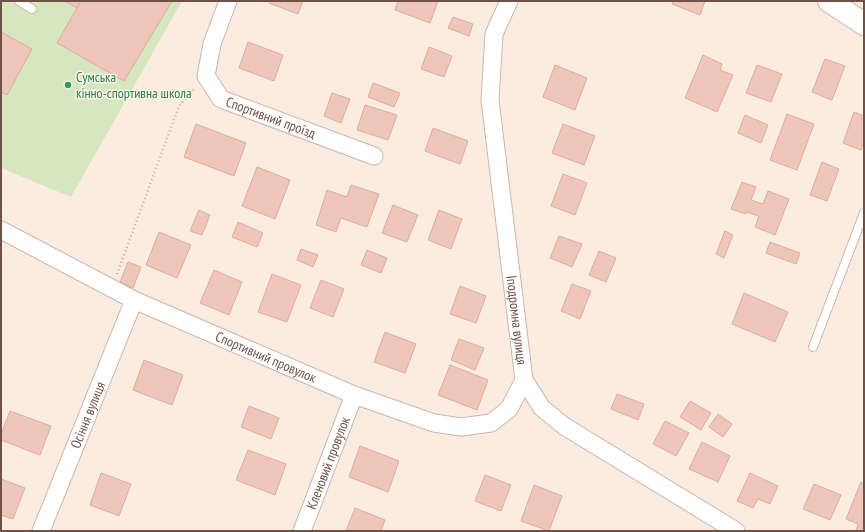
<svg xmlns="http://www.w3.org/2000/svg" width="865" height="532" font-family="'PT Sans Narrow',sans-serif">
	<style>
		.green { fill: #d6e7c0 }
		.building { fill: #eec6ba; stroke: #e0ab9b }
		.lines { fill: none; stroke-linecap: round; stroke-linejoin: round }
		.lane-casing { stroke: #cdb5ab; stroke-width: 10 }
		.street-casing { stroke: #cdb5ab; stroke-width: 19 }
		.secondary-casing { stroke: #d0b4a8; stroke-width: 24 }
		.path { stroke: #d3aa9d; stroke-width: 2.5; stroke-dasharray: 1 3; stroke-linecap: butt }
		.lane { stroke: #fff; stroke-width: 8 }
		.street { stroke: #fff; stroke-width: 17 }
		.secondary { stroke: #fff; stroke-width: 22 }
		.leisure-dot { fill: #2e9e5b; stroke: #fef1e6; stroke-width: 1.5 }
		.labels { text-anchor: middle; dominant-baseline: central; stroke-width: 3; stroke-linejoin: round; paint-order: stroke }
		.leisure-label { font-size: 14px; fill: #27864d; stroke: #fef1e6; text-anchor: start }
		.street-label { font-size: 14px; fill: #705149; stroke: #fef1e6 }
	</style>
	<rect width="100%" height="100%" fill="#fbece1"/>
	<path class="green" d="M1,1H182L71,197L1,168Z"/>
	<g class="building">
		<path d="M65,1H81L77,8Z"/>
		<path d="M81,1H172L124,81L57,43Z"/>
		<path d="M270,1H303L298,14L269,3Z"/>
		<path d="M398,1H438L430,23L395,10Z"/>
		<path d="M673,1H705L700,15L672,4Z"/>
		<path d="M453,17L473,24L469,36L448,28Z"/>
		<path d="M1,32L32,49L7,95L1,92Z"/>
		<path d="M248,42L283,55L274,81L239,68Z"/>
		<path d="M429,47L452,56L444,77L421,69Z"/>
		<path d="M703,55L722,64L720,70L733,75L717,112L685,98Z"/>
		<path d="M825,59L845,66L832,100L812,92Z"/>
		<path d="M555,65L587,78L575,110L543,97Z"/>
		<path d="M757,65L782,74L771,102L746,93Z"/>
		<path d="M373,83L400,93L394,107L368,97Z"/>
		<path d="M332,93L350,99L341,123L324,116Z"/>
		<path d="M365,105L397,115L388,140L357,130Z"/>
		<path d="M854,112L864,116V142L861,150L843,143Z"/>
		<path d="M787,114L814,124L797,170L770,160Z"/>
		<path d="M745,115L768,125L761,143L738,133Z"/>
		<path d="M196,124L246,143L234,176L184,157Z"/>
		<path d="M563,124L595,136L584,165L552,153Z"/>
		<path d="M433,128L468,141L460,164L425,151Z"/>
		<path d="M822,162L839,169L827,201L810,195Z"/>
		<path d="M257,167L290,180L275,219L242,206Z"/>
		<path d="M563,174L587,183L575,215L551,206Z"/>
		<path d="M742,182L756,187L751,200L763,204L768,191L789,199L775,235L755,227L759,216L746,212V214L731,209Z"/>
		<path d="M351,185L379,194L367,227L341,218L336,232L316,225L327,190L347,197Z"/>
		<path d="M393,205L418,215L407,242L382,233Z"/>
		<path d="M199,210L210,215L202,235L190,231Z"/>
		<path d="M439,210L462,219L451,249L428,240Z"/>
		<path d="M238,222L263,233L257,247L232,237Z"/>
		<path d="M725,231L733,235L724,258L716,254Z"/>
		<path d="M159,232L191,245L177,278L146,265Z"/>
		<path d="M559,236L582,244L572,267L550,258Z"/>
		<path d="M770,242L800,253L796,264L766,253Z"/>
		<path d="M301,249L318,255L313,267L297,260Z"/>
		<path d="M367,250L387,258L381,273L361,265Z"/>
		<path d="M599,251L616,258L606,282L589,275Z"/>
		<path d="M128,262L141,267L133,288L120,282Z"/>
		<path d="M214,270L242,282L229,315L200,303Z"/>
		<path d="M272,274L301,285L287,322L258,312Z"/>
		<path d="M321,280L344,289L333,317L310,308Z"/>
		<path d="M572,284L591,291L580,319L561,311Z"/>
		<path d="M460,286L486,296L476,323L450,314Z"/>
		<path d="M744,293L788,312L775,342L732,324Z"/>
		<path d="M385,332L416,344L405,373L374,362Z"/>
		<path d="M459,339L484,348L475,370L451,360Z"/>
		<path d="M144,360L183,375L172,405L133,390Z"/>
		<path d="M450,365L488,380L477,410L438,395Z"/>
		<path d="M617,394L644,404L638,420L611,409Z"/>
		<path d="M690,401L711,413L701,430L680,417Z"/>
		<path d="M249,406L279,418L271,439L241,427Z"/>
		<path d="M10,411L51,426L40,455L1,440V434Z"/>
		<path d="M718,414L732,424L723,437L709,427Z"/>
		<path d="M665,421L689,433L676,456L653,444Z"/>
		<path d="M702,442L730,456L718,482L689,469Z"/>
		<path d="M360,446L399,461L388,492L349,477Z"/>
		<path d="M248,450L286,464L275,495L236,480Z"/>
		<path d="M101,473L131,484L119,516L90,505Z"/>
		<path d="M750,473L778,486L770,504L758,499L753,508L737,501Z"/>
		<path d="M485,475L511,485L501,511L475,501Z"/>
		<path d="M1,479L25,488L13,519L1,515Z"/>
		<path d="M861,482L864,484V531H856L858,524L846,519Z"/>
		<path d="M814,484L841,495L830,520L803,509Z"/>
		<path d="M534,485L562,496L549,531L521,521Z"/>
		<path d="M355,508L385,520L381,531H346Z"/>
	</g>
	<g class="lines">
		<g class="lane-casing">
			<g id="lane">
				<path d="M19,1L32,9"/>
				<path d="M813,347L864,213"/>
			</g>
		</g>
		<g class="street-casing">
			<g id="street">
				<path id="s1" d="M228,1L212,44L206,76L221,99L374,156"/>
				<path id="s2" d="M509,1L494,34L490,100L524,380L542,408L564,426L736,531"/>
				<path id="s3" d="M1,230L134,300L354,395L434,423L461,427L491,423L509,409L524,380"/>
				<path id="s4" d="M41,531L134,300"/>
				<path id="s5" d="M302,531L354,395"/>
			</g>
		</g>
		<g class="secondary-casing">
			<path id="secondary" d="M829,1L864,24"/>
		</g>
		<path class="path" d="M117,274L179,106L195,88"/>
		<use href="#lane" class="lane"/>
		<use href="#street" class="street"/>
		<use href="#secondary" class="secondary"/>
	</g>
	<circle class="leisure-dot" cx="68" cy="85" r="4"/>
	<g class="labels">
		<g class="leisure-label">
			<text x="76" y="77">Сумська<tspan x="76" dy="16">кінно-спортивна школа</tspan></text>
		</g>
		<g class="street-label">
			<text stroke="none"><textPath href="#s1" startOffset="159">Спортивний проїзд</textPath></text>
			<text stroke="none"><textPath href="#s2" startOffset="324">Іподромна вулиця</textPath></text>
			<text stroke="none"><textPath href="#s3" startOffset="294">Спортивний провулок</textPath></text>
			<text stroke="none"><textPath href="#s4" startOffset="125">Осіння вулиця</textPath></text>
			<text stroke="none"><textPath href="#s5" startOffset="73">Кленовий провулок</textPath></text>
		</g>
	</g>
	<rect width="865" height="532" fill="none" stroke="#705149" stroke-width="4"/>
</svg>
